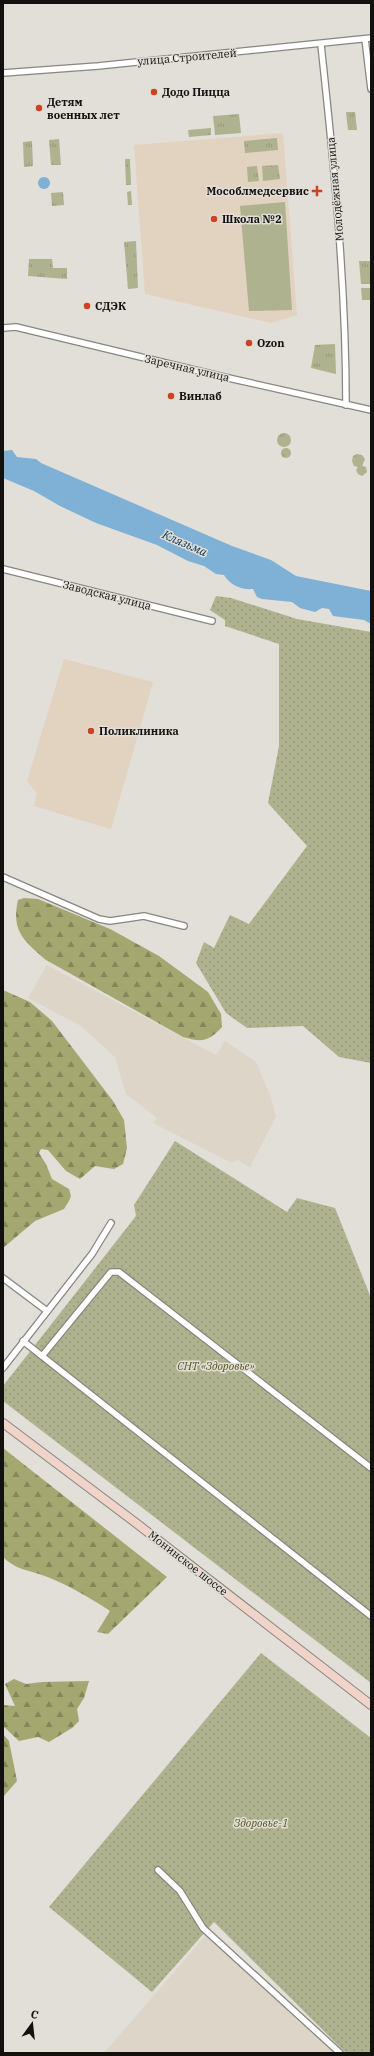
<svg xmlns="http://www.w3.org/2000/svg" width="374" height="2056" font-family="'IBM Plex Serif',serif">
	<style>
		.built { fill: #ddd5c8 }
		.education { fill: #e2d2c0 }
		.grass { fill: url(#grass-dots) }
		.forest { fill: url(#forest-firs) }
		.park { fill: url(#park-tufts) }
		.pitch { fill: #afb28e }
		.water { fill: #7eb1d5 }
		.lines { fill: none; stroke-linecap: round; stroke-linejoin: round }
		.minor-casing { stroke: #89857f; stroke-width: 8 }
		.secondary-casing { stroke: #89857f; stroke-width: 10 }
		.minor { stroke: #fff; stroke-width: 5.5 }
		.secondary { stroke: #f0d4ca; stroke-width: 8 }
		.poi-dot { fill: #cc4224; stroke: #e2ded8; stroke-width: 1.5 }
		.labels { text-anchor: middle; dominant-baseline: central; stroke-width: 3; stroke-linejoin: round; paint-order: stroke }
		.street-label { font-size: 11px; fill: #12110f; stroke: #e2ded8 }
		.poi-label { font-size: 11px; font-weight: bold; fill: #12110f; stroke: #e2ded8; text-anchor: start }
		.park-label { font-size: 11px; font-style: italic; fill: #535414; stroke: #e2ded8 }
		.water-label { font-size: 12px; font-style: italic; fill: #09334c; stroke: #e2ded8 }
	</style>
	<defs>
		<pattern id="grass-dots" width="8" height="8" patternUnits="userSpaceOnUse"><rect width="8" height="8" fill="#afb28e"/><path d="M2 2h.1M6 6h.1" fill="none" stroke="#969879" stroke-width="1.8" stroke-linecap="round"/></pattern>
		<pattern id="forest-firs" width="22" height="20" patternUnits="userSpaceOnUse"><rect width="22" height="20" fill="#a4a770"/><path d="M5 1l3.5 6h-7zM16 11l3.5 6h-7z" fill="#84875a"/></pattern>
		<pattern id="park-tufts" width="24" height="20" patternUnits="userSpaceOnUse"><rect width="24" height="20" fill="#afb28e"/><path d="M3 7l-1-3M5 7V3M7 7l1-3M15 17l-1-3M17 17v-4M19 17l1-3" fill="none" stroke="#969879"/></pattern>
	</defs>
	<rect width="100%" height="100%" fill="#e2ded8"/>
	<g class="built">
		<path d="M47,965L216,1055L225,1041L256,1062L270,1095L276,1117L250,1167L238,1160L232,1163L153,1123L157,1118L126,1094L115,1057L81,1026L28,998Z"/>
		<path d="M207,1934L337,2053H104Z"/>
	</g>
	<g class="education">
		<path d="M283,133L297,315L271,323L145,294L134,145Z"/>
		<path d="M64,659L153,682L111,829L34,806L37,793L27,781Z"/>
	</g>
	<g class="grass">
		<path d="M216,596L231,598L297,619L371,632V1063L339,1057L303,1026L247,1028L226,1013L196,963L204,942L214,948L230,915L249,924L307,846L268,803L279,746V644L225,626V620L210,610Z"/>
		<path d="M175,1141L287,1212L297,1198L335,1208L371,1298V1683L3,1401V1386L136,1216L134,1205Z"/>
		<path d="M261,1653L371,1738V2053H346L214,1922L152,1992L49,1907Z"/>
	</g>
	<g class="forest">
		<path d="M24,898L38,899L110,929L159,956L208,992L221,1014L222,1027C209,1041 202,1043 183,1037L46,960C24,941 11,931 18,900Z"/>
		<path d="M3,990L30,1002L52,1021L113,1101L124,1120L127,1148L123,1164L114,1169L95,1166L80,1179L66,1171L48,1150L41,1149L39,1153L46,1164L52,1179L69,1189L71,1196L69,1201L64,1209L35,1221L3,1248Z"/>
		<path d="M3,1448L167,1577L108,1634L97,1632L110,1611C89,1597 68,1585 45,1576C29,1570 16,1570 3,1557Z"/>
		<path d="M14,1679L26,1684L42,1682L89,1681L84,1698L77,1709L79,1721L72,1728L49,1742L38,1737L19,1741L3,1726V1705L15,1706L5,1684Z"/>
		<path d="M3,1734L9,1741L17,1781L3,1797Z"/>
	</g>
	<g class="park">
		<path d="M346,112H355L357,130H348Z"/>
		<path d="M239,114L241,133L215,135L213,116Z"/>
		<path d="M211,128V135L189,137L188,130Z"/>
		<path d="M277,138L278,150L245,153L244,141Z"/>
		<path d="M59,139L61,165H51L49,140Z"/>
		<path d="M32,141L33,166L24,167L23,142Z"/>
		<path d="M125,159H130L131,185H126Z"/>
		<path d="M278,165L280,179L263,181L262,166Z"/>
		<path d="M257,166L259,181L248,182L247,167Z"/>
		<path d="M131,191L132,205H128L127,192Z"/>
		<path d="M63,192L64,205L52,206L51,193Z"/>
		<path d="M136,241L138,288L128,289L124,242Z"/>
		<path d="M29,259H52L53,268H67V279L28,276Z"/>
		<path d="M359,261H371V300H362L361,288H370V284H361Z"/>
		<path d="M335,344L336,374L311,368L315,345Z"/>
		<circle cx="284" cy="440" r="7"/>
		<circle cx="286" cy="453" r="5"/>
		<path d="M357,454L362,455L365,459L362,466L366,467L367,472L362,476L358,474L356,470L358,467L354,466L352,461L353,456Z"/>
	</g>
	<path class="pitch" d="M285,202L292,310L249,311L240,206Z"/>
	<g class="water">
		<circle cx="44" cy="183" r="6"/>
		<path d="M12,450L17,457L36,459L41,463L232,546L271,560L296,576L371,591V624L364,620L333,616L329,609L322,608L315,612L300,608L292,602L262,599L257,597L253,589C241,590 230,585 224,575L216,574L204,566L188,561L157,545L96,523L60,506L34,491L3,478V451Z"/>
	</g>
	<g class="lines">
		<g class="minor-casing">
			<g id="minor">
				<path d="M365,39L371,89"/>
				<path d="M321,45C334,164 346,284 346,405"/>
				<path d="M3,73L98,66L371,38"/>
				<path d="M3,328L16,327L224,377L371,410"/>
				<path d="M3,569L212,621"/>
				<path d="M3,877L99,919L110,921L144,916L184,926"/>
				<path d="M3,1278L47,1311"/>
				<path d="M23,1341L371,1616"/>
				<path d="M42,1356L111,1272H119L371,1468"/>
				<path d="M3,1368L92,1254L111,1223"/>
				<path d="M158,1870L180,1891L203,1928L340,2053"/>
			</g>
		</g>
		<g class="secondary-casing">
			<path id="secondary" d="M3,1423L136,1523L371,1705"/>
		</g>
		<use href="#minor" class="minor"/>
		<use href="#secondary" class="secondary"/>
	</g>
	<g class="poi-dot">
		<circle cx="154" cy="92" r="4"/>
		<circle cx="39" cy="108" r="4"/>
		<path d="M315 185h4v4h4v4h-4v4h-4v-4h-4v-4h4z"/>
		<circle cx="214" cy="219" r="4"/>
		<circle cx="87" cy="306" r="4"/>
		<circle cx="249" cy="343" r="4"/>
		<circle cx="171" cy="396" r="4"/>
		<circle cx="91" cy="731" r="4"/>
	</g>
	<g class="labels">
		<g class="street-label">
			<text transform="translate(187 57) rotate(-5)">улица Строителей</text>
			<text transform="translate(335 189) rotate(-95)">Молодёжная улица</text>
			<text transform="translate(187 368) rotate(13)">Заречная улица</text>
			<text transform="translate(107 595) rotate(14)">Заводская улица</text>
			<text transform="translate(188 1563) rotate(38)">Монинское шоссе</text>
		</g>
		<g class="poi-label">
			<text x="162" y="92">Додо Пицца</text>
			<text x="47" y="102">Детям<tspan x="47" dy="13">военных лет</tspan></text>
			<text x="309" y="191" text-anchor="end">Мособлмедсервис</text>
			<text x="222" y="219">Школа №2</text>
			<text x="95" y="306">СДЭК</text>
			<text x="257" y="343">Ozon</text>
			<text x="179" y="396">Винлаб</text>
			<text x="99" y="731">Поликлиника</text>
		</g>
		<g class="park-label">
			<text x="216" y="1366">СНТ «Здоровье»</text>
			<text x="261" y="1823">Здоровье-1</text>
		</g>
		<g class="water-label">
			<text transform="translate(185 543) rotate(24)">Клязьма</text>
		</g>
	</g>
	<rect width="374" height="2056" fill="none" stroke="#12110f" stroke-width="8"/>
	<g transform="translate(32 2024) rotate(15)" stroke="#e2ded8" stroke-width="3" paint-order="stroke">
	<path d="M0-3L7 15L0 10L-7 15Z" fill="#12110f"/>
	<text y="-6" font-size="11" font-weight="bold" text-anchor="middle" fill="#12110f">С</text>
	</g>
</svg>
